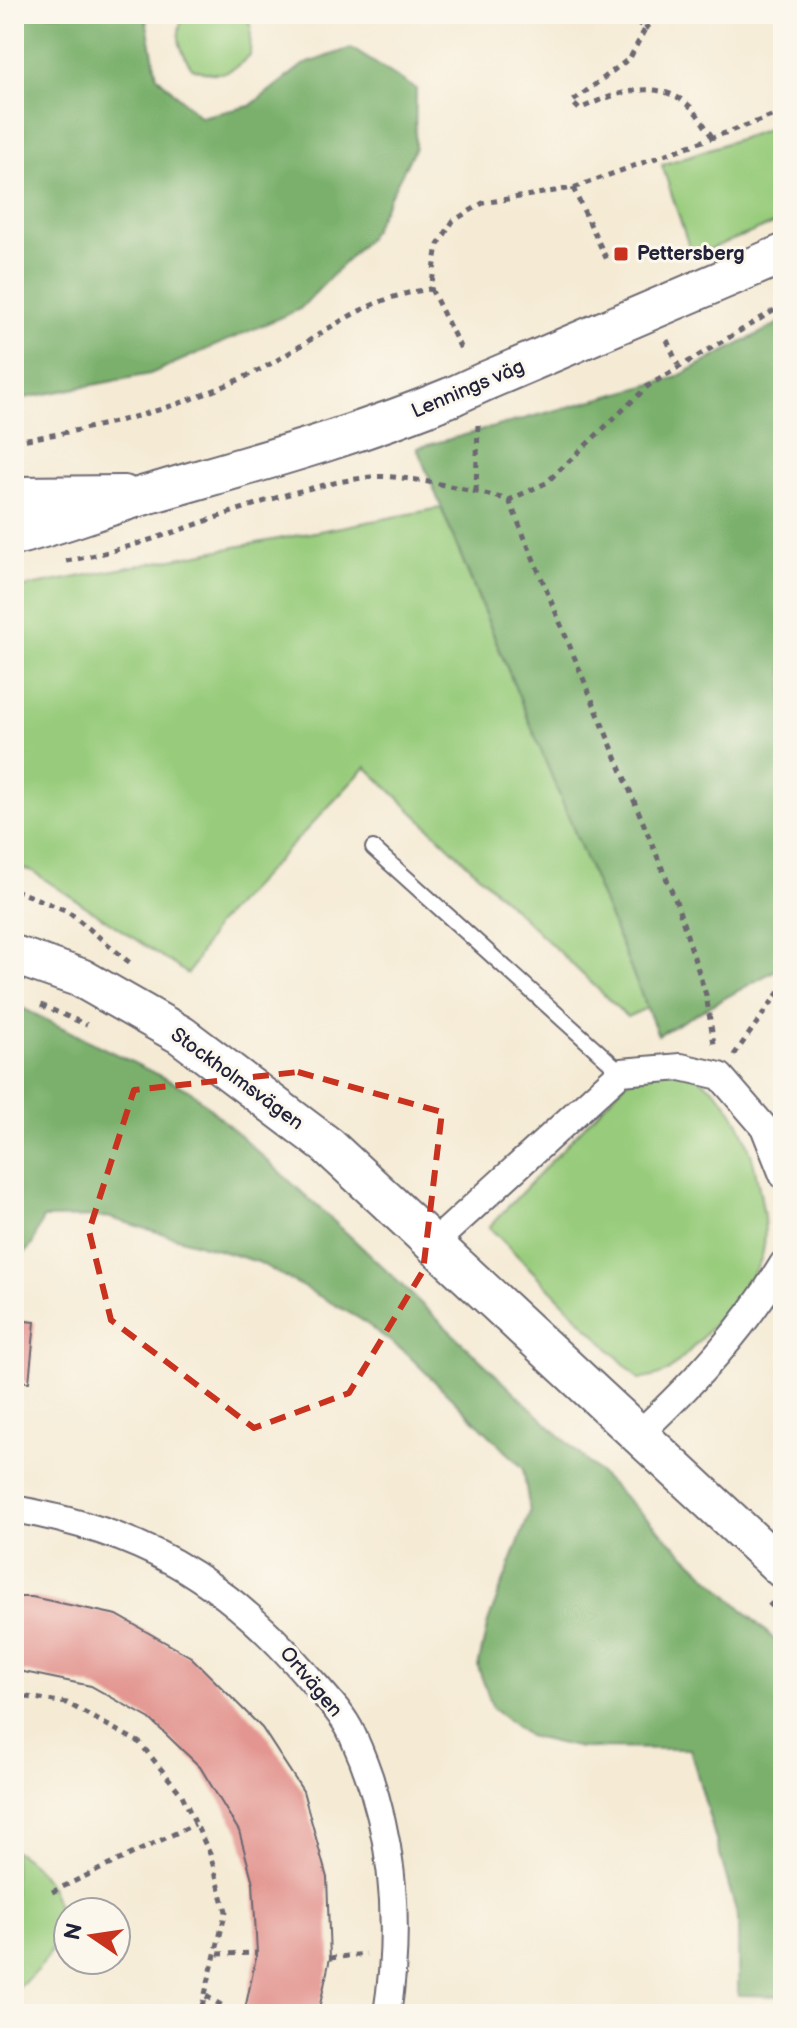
<svg xmlns="http://www.w3.org/2000/svg" width="797" height="2028" font-family="'Balsamiq Sans',sans-serif">
	<style>
		.green { fill: #98cc7c; stroke: #5d775c; stroke-width: 2 }
		.forest { fill: #7ab06c; stroke: #4e6954; stroke-width: 2 }
		.building { fill: #e39591 }
		.lines { fill: none; stroke-linecap: round; stroke-linejoin: round }
		.lane-casing { stroke: #6c6871; stroke-width: 18 }
		.street-casing { stroke: #6c6871; stroke-width: 30 }
		.secondary-casing { stroke: #6c6871; stroke-width: 42 }
		.path { stroke: #6c6871; stroke-width: 5; stroke-dasharray: 6 6; stroke-linecap: butt }
		.lane { stroke: #fff; stroke-width: 14 }
		.street { stroke: #fff; stroke-width: 26 }
		.secondary { stroke: #fff; stroke-width: 38 }
		.secondary-bridge-casing { stroke: #6c6871; stroke-width: 42; stroke-linecap: butt }
		.secondary-bridge { stroke: #fff; stroke-width: 38 }
		.marked { fill: none; stroke: #c8321e; stroke-width: 6; stroke-dasharray: 16 10; stroke-linejoin: round }
		.poi-dot { fill: #c8321e; stroke: #fbf7ec; stroke-width: 3 }
		.labels { text-anchor: middle; dominant-baseline: central; stroke-width: 6; stroke-linejoin: round; paint-order: stroke }
		.poi-label { font-size: 20px; font-weight: bold; fill: #22223b; stroke: #fbf7ec; text-anchor: start }
		.street-label { font-size: 20px; fill: #22223b; stroke: #fbf7ec }
	</style>
	<rect width="100%" height="100%" fill="#fbf7ec"/>
	<filter id="ink" filterUnits="userSpaceOnUse"><feTurbulence type="fractalNoise" baseFrequency=".0125" numOctaves="2"/><feDisplacementMap in="SourceGraphic" scale="16" xChannelSelector="R" yChannelSelector="G"/><feConvolveMatrix kernelMatrix="1 2 1 2 8 2 1 2 1" color-interpolation-filters="sRGB"/></filter>
	<filter id="wash" filterUnits="userSpaceOnUse"><feTurbulence type="fractalNoise" baseFrequency=".006" numOctaves="4" result="noise"/><feDisplacementMap in="SourceGraphic" scale="32" xChannelSelector="R" yChannelSelector="G"/><feGaussianBlur stdDeviation="1.8" result="paint"/><feColorMatrix in="noise" values="0 0 0 0 0 0 0 0 0 0 0 0 0 0 0 0 0 1.4 0 .05"/><feComposite in="paint" operator="in"/></filter>
	<g filter="url(#wash)">
		<rect width="100%" height="100%" fill="#f5ebd5"/>
		<g class="green">
			<path d="M185,14H245L251,27L250,55C231,74 218,78 192,68C180,50 173,34 185,14Z"/>
			<path d="M783,124V220L692,256L662,165Z"/>
			<path d="M441,508L647,1008L627,1017L366,767L216,925L188,974L32,871L14,866V589Z"/>
			<path d="M643,1064C716,1064 746,1118 758,1183C763,1207 768,1232 762,1256C755,1281 691,1352 669,1370C662,1376 650,1377 640,1380L489,1227Z"/>
			<path d="M14,1850C73,1886 73,1953 14,1989Z"/>
		</g>
		<g class="forest">
			<path d="M14,14H145L157,76L200,117L250,106L303,65L351,48L416,89L415,148L369,237L300,309L150,374L14,400Z"/>
			<path d="M783,321V966L658,1035L417,448L675,378Z"/>
			<path d="M14,1004L191,1091L352,1238L783,1648V1996L738,1995V1918L690,1749L580,1748L528,1736L493,1709L478,1667L488,1622L530,1512L523,1468L406,1353L360,1319L258,1262L107,1217L43,1218L32,1245L14,1265Z"/>
		</g>
		<g id="blocks">
			<g class="building">
				<path d="M14,1320L35,1322L29,1382L14,1381Z"/>
				<path d="M14,1597H32L117,1615L191,1657L262,1728L303,1791L327,1878L330,1958L318,2014H244L257,1953L253,1883L239,1831L200,1767L150,1719L91,1686L14,1670Z"/>
			</g>
		</g>
	</g>
	<g filter="url(#ink)">
		<use href="#blocks" fill-opacity="0" stroke="#6c6871" stroke-width="2"/>
		<g class="lines">
			<g class="lane-casing">
				<path id="lane" d="M373,848L621,1072"/>
			</g>
			<g class="street-casing">
				<g id="street">
					<path d="M435,1242L621,1072L681,1067L720,1076L764,1127L783,1175"/>
					<path d="M639,1434C697,1379 741,1333 783,1264"/>
					<path d="M14,1509C139,1531 221,1576 304,1672C320,1691 342,1712 352,1734C393,1822 402,1919 387,2014"/>
				</g>
			</g>
			<g class="secondary-casing">
				<g id="secondary">
					<path d="M488,380L783,254"/>
					<path d="M14,496L124,495"/>
					<path d="M14,536C61,525 103,507 149,494C252,464 354,437 453,396"/>
					<path d="M14,955L81,978L181,1035L328,1146L783,1569"/>
				</g>
			</g>
			<g class="path">
				<path d="M628,14L645,29L630,58L572,102L579,109C612,95 653,77 686,103C697,111 705,127 713,138"/>
				<path d="M645,29L662,14"/>
				<path d="M573,188L607,260"/>
				<path d="M431,289L463,353"/>
				<path d="M667,340L678,365"/>
				<path d="M14,441C98,429 185,408 261,369C322,337 359,298 431,289L438,245L453,221L483,203L573,188L783,112"/>
				<path d="M476,491L478,424"/>
				<path d="M509,500L677,904L706,995L714,1044"/>
				<path d="M66,561C171,543 266,489 371,477C400,473 479,492 509,500L546,483L648,386L783,305"/>
				<path d="M14,890L68,911L130,963"/>
				<path d="M41,1005L87,1025"/>
				<path d="M734,1055L783,986"/>
				<path d="M769,1603L783,1616"/>
				<path d="M14,1695L67,1703L140,1743L182,1795L210,1854L226,1911L200,2014"/>
				<path d="M52,1892L195,1824"/>
				<path d="M218,1954L257,1953"/>
				<path d="M330,1958L366,1954"/>
				<path d="M206,1996L236,2014"/>
			</g>
			<use href="#lane" class="lane"/>
			<use href="#street" class="street"/>
			<use href="#secondary" class="secondary"/>
			<g class="secondary-bridge-casing">
				<path id="secondary-bridge" d="M453,396L488,380"/>
			</g>
			<use href="#secondary-bridge" class="secondary-bridge"/>
		</g>
	</g>
	<path class="marked" d="M298,1072L442,1112L423,1271L349,1393L254,1428L111,1320L89,1231L134,1090Z"/>
	<rect class="poi-dot" x="613" y="246" width="16" height="16" rx="4"/>
	<g class="labels">
		<g class="poi-label">
			<text x="637" y="254">Pettersberg</text>
		</g>
		<g class="street-label">
			<text transform="translate(468 389) rotate(-23)">Lennings väg</text>
			<text transform="translate(237 1079) rotate(36)">Stockholmsvägen</text>
			<text transform="translate(311 1682) rotate(50)">Ortvägen</text>
		</g>
	</g>
	<rect width="797" height="2028" fill="none" stroke="#fbf7ec" stroke-width="48"/>
	<g transform="translate(92 1936) rotate(283)"><circle r="38" fill="#fbf7ec" stroke="#a4a2a5" stroke-width="2"/>
	<path d="M0-6L14 30L0 20L-14 30Z" fill="#c8321e"/>
	<text y="-12" font-size="22" font-weight="bold" text-anchor="middle" fill="#22223b">N</text>
	</g>
</svg>
